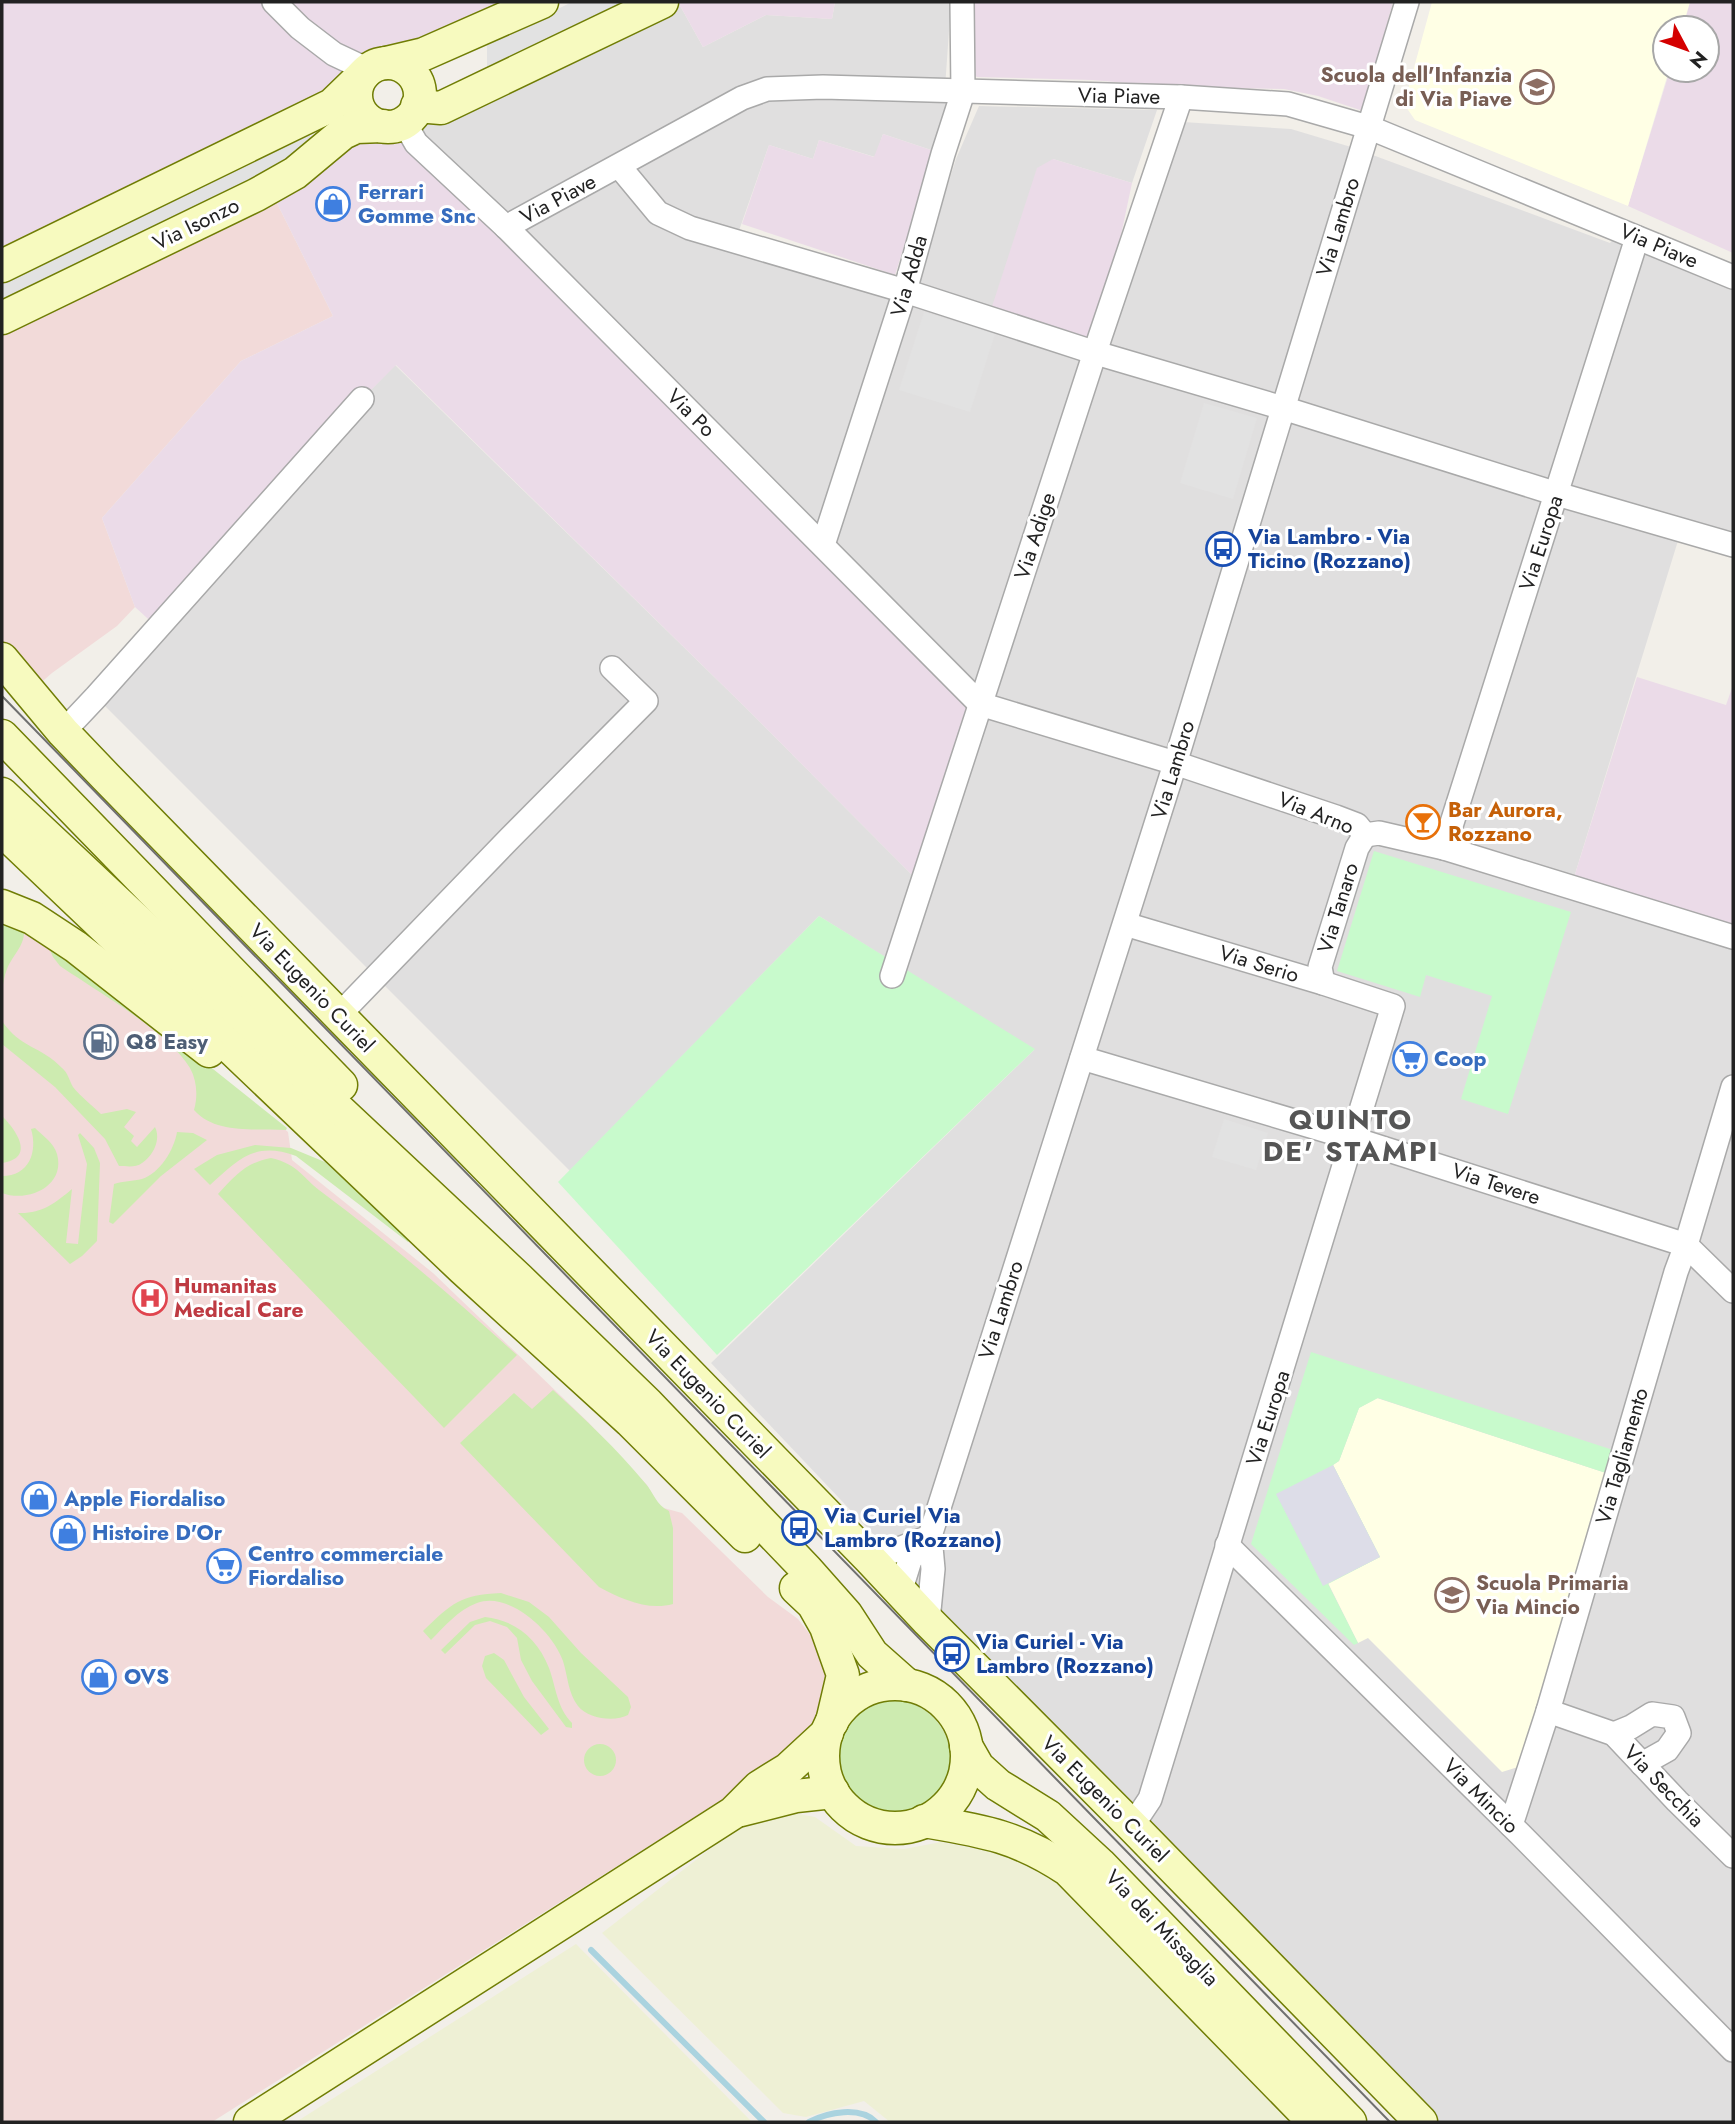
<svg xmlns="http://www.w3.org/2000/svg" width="1735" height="2124" font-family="Jost,sans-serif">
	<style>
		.residential { fill: #e0dfdf }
		.commercial { fill: #f2dad9 }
		.industrial { fill: #ebdbe8 }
		.education { fill: #ffffe5 }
		.farmland { fill: #eef0d5 }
		.grass { fill: #cdebb0 }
		.park { fill: #c8facc }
		.parking { fill: #e2e2e2 }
		.plaza { fill: #dddde8 }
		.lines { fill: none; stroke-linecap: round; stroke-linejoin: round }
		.stream { stroke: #aad3df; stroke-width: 6 }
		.street-casing { stroke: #a9a9a9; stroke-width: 26 }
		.secondary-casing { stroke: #707d05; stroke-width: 35 }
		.street { stroke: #fff; stroke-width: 23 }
		.secondary { stroke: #f7fabf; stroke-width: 32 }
		.tram { stroke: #707070; stroke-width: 2 }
		.labels { text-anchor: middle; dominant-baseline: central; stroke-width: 6; stroke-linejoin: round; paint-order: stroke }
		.education-label { font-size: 21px; font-weight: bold; fill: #785e54; stroke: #fff; text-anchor: end }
		.street-label { font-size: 21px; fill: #222; stroke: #fff }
		.shop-label { font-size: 21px; font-weight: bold; fill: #366cbe; stroke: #fff; text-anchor: start }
		.transit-label { font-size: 21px; font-weight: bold; fill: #164399; stroke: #fff; text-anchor: start }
		.food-label { font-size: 21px; font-weight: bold; fill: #c56008; stroke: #fff; text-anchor: start }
		.service-label { font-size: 21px; font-weight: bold; fill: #4e5e75; stroke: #fff; text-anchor: start }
		.health-label { font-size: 21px; font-weight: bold; fill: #be3a42; stroke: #fff; text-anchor: start }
		.district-label { font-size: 28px; font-weight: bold; letter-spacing: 2px; fill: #555; stroke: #fff }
	</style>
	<rect width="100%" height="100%" fill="#f2efe9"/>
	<path class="residential" d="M662,2H678L703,47L766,15L832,19L835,2H951L945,88L948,103L934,151L883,134L875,157L819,140L813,159L769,145L735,242L905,291L934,228L956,159L979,106L1157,110L1132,183L1053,159L1095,353L1183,122L1291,129L1351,147L1610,243L1619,230L1733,280V545L1681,531L1571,887L1733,937V2122H1421L871,1560L876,1537L711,1363L1034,1050L819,916L570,1171L96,697L362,399L395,365L746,708L921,884L404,122Z"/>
	<g class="commercial">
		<path d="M269,187L333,316L241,361L102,518L135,607L117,626L52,673L29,693L2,659V318Z"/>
		<path d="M2,920L51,939L288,1132L292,1160L433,1273L588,1422L647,1485L660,1507L682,1513L768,1597L798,1619L821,1649L831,1678L815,1730L785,1760L212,2122H2Z"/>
	</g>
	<g class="industrial">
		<path d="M2,2H530L379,64L2,266Z"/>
		<path d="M678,2H835L832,19L766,15L703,47Z"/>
		<path d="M975,2H1393L1363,111L1318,96L1284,89L1174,87L1092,80L977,77L974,75Z"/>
		<path d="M1690,2H1733V253L1628,206L1670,70H1707V28H1683Z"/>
		<path d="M397,125L980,704L922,885L746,708L396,365L362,399L158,628L135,607L102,518L241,361L333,316L269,187L295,173Z"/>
		<path d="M883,134L934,151L895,275L742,224L769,145L813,159L819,140L874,157Z"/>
		<path d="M1053,159L1132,183L1096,353L988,319L1037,168Z"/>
		<path d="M1637,677L1726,705L1733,685V937L1571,887Z"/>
	</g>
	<g class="education">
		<path d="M1432,2H1690L1682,28H1665V70H1669L1628,206L1415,120L1404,104Z"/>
		<path d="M1377,1398L1606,1473L1518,1767L1502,1772L1368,1638L1358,1643L1328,1583L1380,1557L1333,1465L1339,1461L1359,1408Z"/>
	</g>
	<g class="farmland">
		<path d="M771,1809L815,1817L856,1846L904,1849L941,1842L1019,1857L1081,1900L1296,2122H890L864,2101L806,2117L783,2113L602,1933L719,1842Z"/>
		<path d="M576,1944L752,2122H296Z"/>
	</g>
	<g class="grass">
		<path d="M2,915L23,926C28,943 13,954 7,969C4,976 3,984 2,992Z"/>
		<path d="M55,943L287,1128L286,1130C256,1128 216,1135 194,1110C198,1096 197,1081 190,1068C169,1032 95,990 60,966L53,957L48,946Z"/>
		<path d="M2,1021C20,1048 41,1046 62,1068C68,1073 69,1080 73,1087C81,1097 92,1105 101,1114L127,1109L136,1112L124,1127L134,1136L131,1141L137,1147L155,1127C161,1139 154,1155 142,1163C136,1168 126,1166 119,1166L105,1139L55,1087L2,1044Z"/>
		<path d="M2,1116C16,1130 36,1158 2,1163Z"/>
		<path d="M35,1128C42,1135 54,1143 57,1154C66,1186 28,1203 2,1193V1176C29,1176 38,1152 31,1129Z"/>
		<path d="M177,1132L193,1133L207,1140L161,1176L113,1224L109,1222L114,1184C123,1181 133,1181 142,1179C160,1173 174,1150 177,1132Z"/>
		<path d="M80,1133L94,1148L100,1163L97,1241L82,1256L70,1264L18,1213C41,1214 54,1204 72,1189L66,1243L78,1244L87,1164L78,1135Z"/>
		<path d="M255,1145L291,1148L325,1162L410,1240L408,1242L296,1156C255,1141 239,1159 210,1185L194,1169L217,1155Z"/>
		<path d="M271,1158C300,1165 301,1177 323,1193C391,1244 454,1298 517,1355L444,1428L218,1194C236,1175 245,1163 271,1158Z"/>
		<path d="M553,1390C585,1419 617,1449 645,1483C654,1493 656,1505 669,1511L673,1528V1604C648,1611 621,1599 599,1587L460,1443L514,1393L532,1409Z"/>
		<path d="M501,1593L529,1602L549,1617L581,1653L628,1697L631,1707L628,1715C615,1722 588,1719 578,1706C568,1693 568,1677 563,1661C553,1632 510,1591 477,1603C458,1610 445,1626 431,1640L423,1631C452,1603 460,1595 501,1593Z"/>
		<path d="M485,1617C515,1620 538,1639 549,1668C556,1687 557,1708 572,1723V1728L566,1727L532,1681L521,1660L517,1638L507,1627L490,1621L475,1625L445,1654L441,1650L470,1622Z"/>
		<path d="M494,1653L504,1660L524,1697L549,1729L541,1735L486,1678L482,1666L485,1656Z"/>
		<circle cx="892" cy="1758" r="58"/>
		<circle cx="600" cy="1760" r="16"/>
	</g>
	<g class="park">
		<path d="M1374,851L1571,912L1508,1114L1461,1099L1492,996L1426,975L1420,997L1337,971Z"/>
		<path d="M819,916L1035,1049L717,1355L558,1182Z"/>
		<path d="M1311,1352L1613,1450L1606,1473L1378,1398L1359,1408L1339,1461L1333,1465L1380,1557L1328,1584L1358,1643L1354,1645L1251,1544Z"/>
	</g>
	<g class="parking">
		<path d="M572,2H641L487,77V44Z"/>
		<path d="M305,127L317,149L2,312V274Z"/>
		<path d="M924,312L995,334L970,412L899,390Z"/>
		<path d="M1204,403L1257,418L1233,499L1180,483Z"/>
		<path d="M1224,1119L1268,1133L1256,1170L1212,1157Z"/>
	</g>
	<path class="plaza" d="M1333,1465L1380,1557L1323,1586L1276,1494Z"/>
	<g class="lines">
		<g class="stream">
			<path d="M591,1950L764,2122"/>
			<path d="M809,2122C828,2112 860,2106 876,2122"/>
		</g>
		<g class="street-casing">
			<g id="street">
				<path d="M274,2L300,28L334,54L368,70"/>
				<path d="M404,122L416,143L506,227L980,704L1175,763L1336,817L1357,825L1365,835"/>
				<path d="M619,166L658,213L690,228L905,291L1096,353L1283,408L1557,494L1733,545"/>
				<path d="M506,227L742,98L767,89L823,87L1181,97L1288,104L1368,127L1733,277"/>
				<path d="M823,545L905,291L943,154L963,92L962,2"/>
				<path d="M63,732L96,697L362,399"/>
				<path d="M1365,835L1379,833L1444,848L1733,937"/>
				<path d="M1444,848L1637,238"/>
				<path d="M1125,924L1323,983L1393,1006L1150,1799L1132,1826"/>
				<path d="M892,976L1100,337L1181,97"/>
				<path d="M1323,983L1320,967L1357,848L1365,835"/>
				<path d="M339,1015L510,838L646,701L612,668"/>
				<path d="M1082,1058L1351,1138L1686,1245L1733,1291"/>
				<path d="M1227,1545L1520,1834L1733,2050"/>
				<path d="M871,1560L924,1539"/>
				<path d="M900,1592L910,1560L930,1536L1170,780L1407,2"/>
				<path d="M928,1621L933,1569L930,1536"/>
				<path d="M1548,1711L1614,1734L1677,1801L1733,1856"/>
				<path d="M1614,1734L1631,1727L1652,1714L1673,1717L1679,1733L1667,1750L1642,1764"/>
				<path d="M1511,1825L1548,1711L1676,1272L1686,1245L1733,1087"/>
			</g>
		</g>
		<g class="secondary-casing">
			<g id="secondary">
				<path d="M386,63L424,54L542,2"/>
				<circle cx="388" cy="95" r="32"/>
				<path d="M417,106L441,108L662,2"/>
				<path d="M2,266L332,105L364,74"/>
				<path d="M2,318L256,195L295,173L343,133L356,127L383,126"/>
				<path d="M2,659L63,732L105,776L871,1560L928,1621L1132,1826L1421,2122"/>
				<path d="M2,736L341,1085"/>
				<path d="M2,794L519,1279L648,1404L807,1570L846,1614L872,1654L907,1685"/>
				<path d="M2,830L463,1269L630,1421L745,1536"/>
				<path d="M2,906L32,918L76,947L209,1051"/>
				<path d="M796,1588L813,1604L826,1627L843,1675L832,1722"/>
				<circle cx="895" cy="1756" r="72"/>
				<path d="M966,1746L978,1767L998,1785L1048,1816L1100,1864L1350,2122"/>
				<path d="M741,1810L796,1796L833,1792"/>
				<path d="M924,1821C983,1831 1017,1836 1068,1870L1314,2122"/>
				<path d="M250,2122L733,1813L759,1787L788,1769L827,1733"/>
			</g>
		</g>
		<use href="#street" class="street"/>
		<use href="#secondary" class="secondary"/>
		<path class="tram" d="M2,696L1390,2122"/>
	</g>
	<defs>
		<g id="school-ring" transform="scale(1.75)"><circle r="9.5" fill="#fff" stroke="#8d6e63" stroke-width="1.5"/><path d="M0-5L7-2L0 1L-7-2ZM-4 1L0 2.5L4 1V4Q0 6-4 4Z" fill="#8d6e63"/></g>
		<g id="shop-ring" transform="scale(1.75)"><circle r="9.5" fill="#fff" stroke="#3f7fe0" stroke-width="1.5"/><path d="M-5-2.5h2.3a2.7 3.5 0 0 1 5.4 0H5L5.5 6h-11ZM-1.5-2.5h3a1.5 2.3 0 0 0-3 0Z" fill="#3f7fe0"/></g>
		<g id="bus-ring" transform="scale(1.75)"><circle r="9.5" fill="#fff" stroke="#1a4fb4" stroke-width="1.5"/><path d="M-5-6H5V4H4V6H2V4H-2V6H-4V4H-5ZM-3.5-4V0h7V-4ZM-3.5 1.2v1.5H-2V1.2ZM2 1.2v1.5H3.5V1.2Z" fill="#1a4fb4"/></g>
		<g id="bar-ring" transform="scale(1.75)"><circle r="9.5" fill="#fff" stroke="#e8710a" stroke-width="1.5"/><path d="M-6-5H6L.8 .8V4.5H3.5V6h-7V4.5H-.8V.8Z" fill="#e8710a"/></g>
		<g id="fuel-ring" transform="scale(1.75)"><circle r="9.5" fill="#fff" stroke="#5c6f8a" stroke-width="1.5"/><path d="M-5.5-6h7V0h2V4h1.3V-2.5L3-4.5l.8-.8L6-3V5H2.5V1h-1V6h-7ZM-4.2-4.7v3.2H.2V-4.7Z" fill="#5c6f8a"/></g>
		<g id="supermarket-ring" transform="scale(1.75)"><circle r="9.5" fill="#fff" stroke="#3f7fe0" stroke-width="1.5"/><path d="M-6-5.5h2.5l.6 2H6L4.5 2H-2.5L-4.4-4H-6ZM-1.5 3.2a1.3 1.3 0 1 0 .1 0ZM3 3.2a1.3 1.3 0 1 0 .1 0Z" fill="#3f7fe0"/></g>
		<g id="hospital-ring" transform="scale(1.75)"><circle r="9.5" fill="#fff" stroke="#e0444e" stroke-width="1.5"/><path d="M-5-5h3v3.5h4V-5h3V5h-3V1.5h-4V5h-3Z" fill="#e0444e"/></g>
	</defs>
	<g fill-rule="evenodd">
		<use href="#school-ring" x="1537" y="87"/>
		<use href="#shop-ring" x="333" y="204"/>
		<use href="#bus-ring" x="1223" y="549"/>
		<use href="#bar-ring" x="1423" y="822"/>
		<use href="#fuel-ring" x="101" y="1042"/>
		<use href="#supermarket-ring" x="1410" y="1059"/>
		<use href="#hospital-ring" x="150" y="1298"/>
		<use href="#shop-ring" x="39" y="1499"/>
		<use href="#bus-ring" x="799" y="1528"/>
		<use href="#shop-ring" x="68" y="1533"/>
		<use href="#supermarket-ring" x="224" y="1566"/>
		<use href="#school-ring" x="1452" y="1595"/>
		<use href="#bus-ring" x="952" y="1654"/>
		<use href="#shop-ring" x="99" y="1677"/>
	</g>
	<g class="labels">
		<g class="education-label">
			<text x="1512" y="75">Scuola dell'Infanzia<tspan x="1512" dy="24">di Via Piave</tspan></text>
			<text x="1476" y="1583" text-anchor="start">Scuola Primaria<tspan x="1476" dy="24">Via Mincio</tspan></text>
		</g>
		<g class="street-label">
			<text transform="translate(1119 96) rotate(1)">Via Piave</text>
			<text transform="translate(558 199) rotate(-28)">Via Piave</text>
			<text transform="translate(196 224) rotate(-26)">Via Isonzo</text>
			<text transform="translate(1338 227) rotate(-73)">Via Lambro</text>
			<text transform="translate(1659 246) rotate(23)">Via Piave</text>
			<text transform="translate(909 276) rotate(-74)">Via Adda</text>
			<text transform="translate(691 413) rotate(45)">Via Po</text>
			<text transform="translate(1035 536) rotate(-72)">Via Adige</text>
			<text transform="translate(1541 543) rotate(-72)">Via Europa</text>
			<text transform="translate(1173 770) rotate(-73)">Via Lambro</text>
			<text transform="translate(1316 813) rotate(22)">Via Arno</text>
			<text transform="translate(1338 908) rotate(-73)">Via Tanaro</text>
			<text transform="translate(1259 964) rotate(17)">Via Serio</text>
			<text transform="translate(312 988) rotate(46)">Via Eugenio Curiel</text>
			<text transform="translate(1496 1184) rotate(18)">Via Tevere</text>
			<text transform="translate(1001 1310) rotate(-72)">Via Lambro</text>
			<text transform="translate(708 1394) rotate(46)">Via Eugenio Curiel</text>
			<text transform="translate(1268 1418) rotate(-72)">Via Europa</text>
			<text transform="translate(1622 1456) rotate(-74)">Via Tagliamento</text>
			<text transform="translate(1664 1786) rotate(46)">Via Secchia</text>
			<text transform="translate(1481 1796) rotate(45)">Via Mincio</text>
			<text transform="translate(1105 1799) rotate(45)">Via Eugenio Curiel</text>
			<text transform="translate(1162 1928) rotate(46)">Via dei Missaglia</text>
		</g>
		<g class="shop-label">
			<text x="358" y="192">Ferrari<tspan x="358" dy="24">Gomme Snc</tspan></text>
			<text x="1434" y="1059">Coop</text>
			<text x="64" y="1499">Apple Fiordaliso</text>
			<text x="92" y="1533">Histoire D'Or</text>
			<text x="248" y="1554">Centro commerciale<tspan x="248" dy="24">Fiordaliso</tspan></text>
			<text x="124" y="1677">OVS</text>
		</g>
		<g class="transit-label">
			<text x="1248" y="537">Via Lambro - Via<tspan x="1248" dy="24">Ticino (Rozzano)</tspan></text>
			<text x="824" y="1516">Via Curiel Via<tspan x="824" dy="24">Lambro (Rozzano)</tspan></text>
			<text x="976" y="1642">Via Curiel - Via<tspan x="976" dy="24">Lambro (Rozzano)</tspan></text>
		</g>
		<g class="food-label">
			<text x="1448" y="810">Bar Aurora,<tspan x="1448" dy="24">Rozzano</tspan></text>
		</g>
		<g class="service-label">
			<text x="126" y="1042">Q8 Easy</text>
		</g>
		<g class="health-label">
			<text x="174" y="1286">Humanitas<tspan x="174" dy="24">Medical Care</tspan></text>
		</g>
		<g class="district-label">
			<text x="1351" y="1119">QUINTO<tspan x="1351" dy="32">DE' STAMPI</tspan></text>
		</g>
	</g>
	<rect width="1735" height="2124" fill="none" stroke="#222222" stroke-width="7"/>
	<g transform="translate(1686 49) rotate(131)"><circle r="33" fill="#ffffff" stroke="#a7a7a7" stroke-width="2"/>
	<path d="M0-5L12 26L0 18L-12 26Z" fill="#d40000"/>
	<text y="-10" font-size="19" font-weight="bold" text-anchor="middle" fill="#222222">N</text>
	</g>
</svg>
